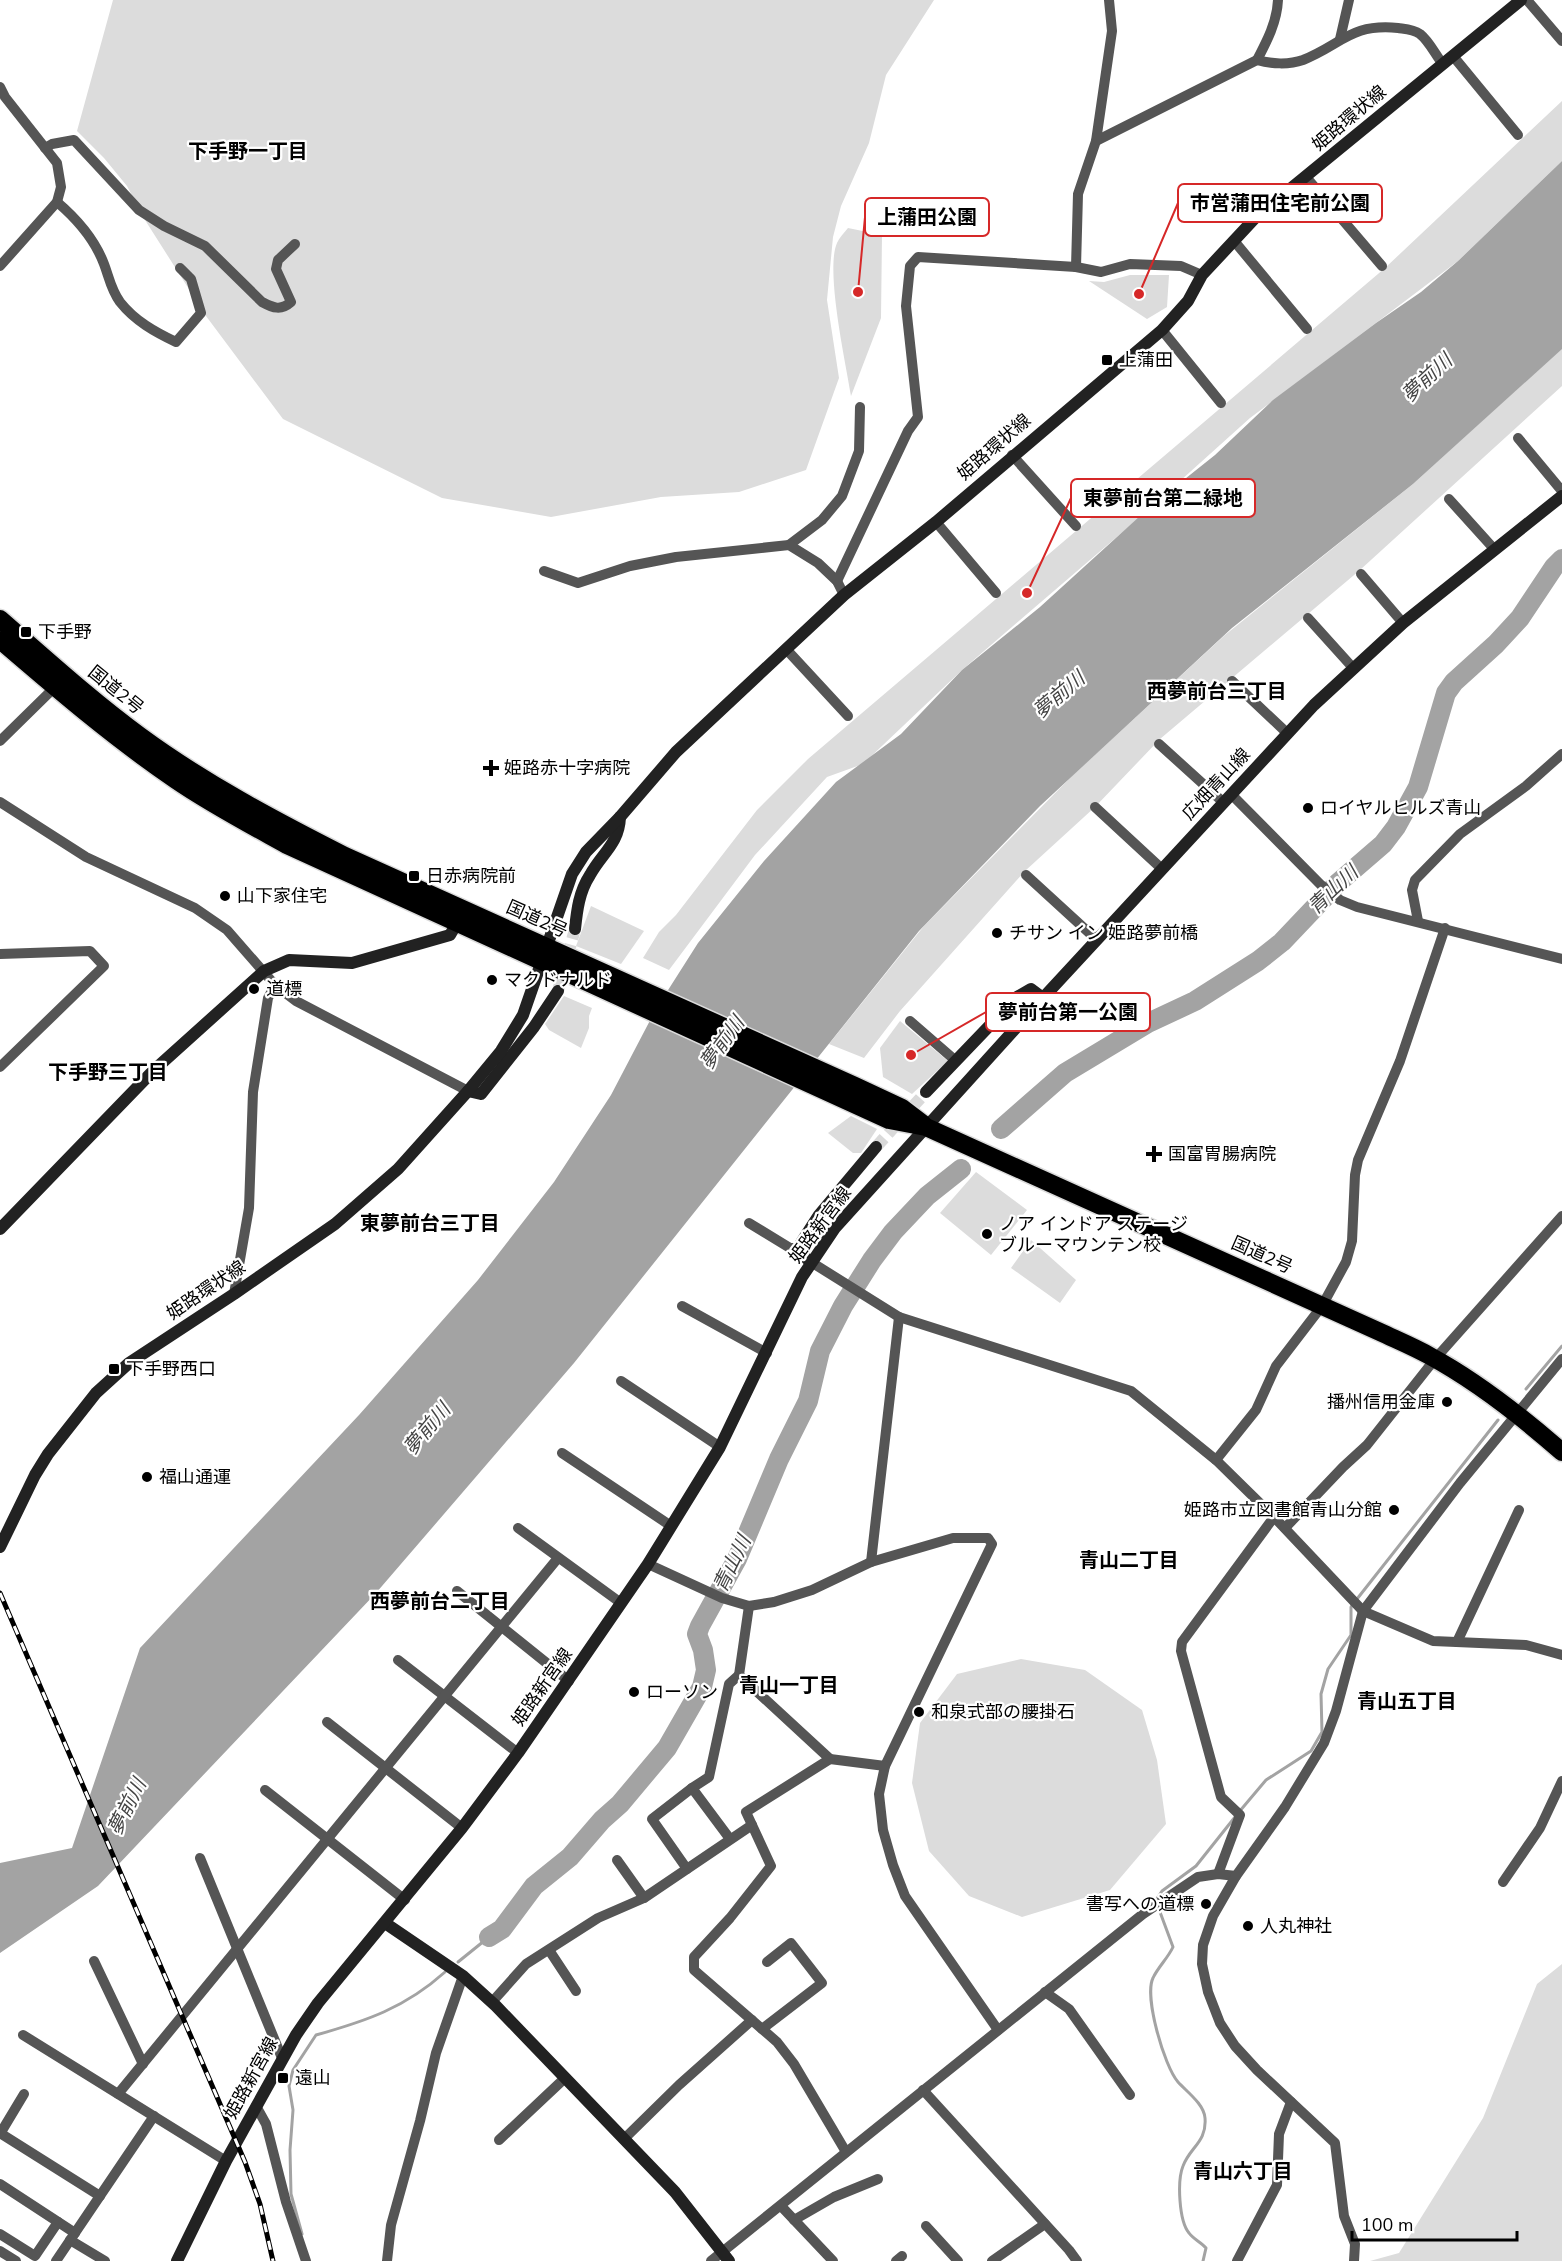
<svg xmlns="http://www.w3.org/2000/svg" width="1562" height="2261" font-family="'Nunito Sans','Noto Sans JP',sans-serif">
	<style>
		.green { fill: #dcdcdc }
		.water { fill: #a3a3a3 }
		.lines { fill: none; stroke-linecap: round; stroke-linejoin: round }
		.stream { stroke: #a3a3a3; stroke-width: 3 }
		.river { stroke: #a3a3a3; stroke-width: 20 }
		.secondary-tunnel { stroke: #d9d9d9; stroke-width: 12; stroke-dasharray: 12 6; stroke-linecap: butt }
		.highway-casing { stroke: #dbdbdb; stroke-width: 21 }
		.street { stroke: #555; stroke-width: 10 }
		.secondary { stroke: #222; stroke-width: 12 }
		.highway { stroke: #000; stroke-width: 18 }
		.rail-casing { stroke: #000; stroke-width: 5 }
		.rail { stroke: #fff; stroke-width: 3; stroke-dasharray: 9; stroke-linecap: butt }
		.poi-dot { fill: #000; stroke: #fff; stroke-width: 2 }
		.labels { text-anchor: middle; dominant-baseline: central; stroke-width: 4.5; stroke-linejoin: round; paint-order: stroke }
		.street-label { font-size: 18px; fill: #000; stroke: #fff }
		.poi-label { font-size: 18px; fill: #000; stroke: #fff; text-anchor: start }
		.neighbourhood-label { font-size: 20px; font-weight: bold; fill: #000; stroke: #fff }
		.water-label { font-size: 20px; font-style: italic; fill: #444; stroke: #fff }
		.leader { fill: none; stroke: #d62828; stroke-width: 2 }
		.callout-dot { fill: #d62828; stroke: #fff; stroke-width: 2 }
		.callout { fill: #fff; stroke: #d62828; stroke-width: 2 }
		.callout-label { font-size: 20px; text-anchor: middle; font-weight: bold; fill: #000 }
	</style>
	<rect width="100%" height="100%" fill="#fff"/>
	<g class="green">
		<path d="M113,0H934L886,75L869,143L841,206L833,237L827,300L839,378L806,470L739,492L661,497L551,517L442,498L283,419L206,316L145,220L127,186L104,158L77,131Z"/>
		<path d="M1562,101V161L1458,261L1250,418L1140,517L962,670L863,764L827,777L755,855L669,970L643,958L659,932L676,915L757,810L808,759L1385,268Z"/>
		<path d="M848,228L882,235L881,318L851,396C846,364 825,270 837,243C839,238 844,233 848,228Z"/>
		<path d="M1130,275H1169L1167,307L1147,319L1089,281L1104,282Z"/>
		<path d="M1562,348V386L1360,570L1160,739L1095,807L1025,871L900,1011L864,1058L829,1044L924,926L1072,776L1225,635L1413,484Z"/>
		<path d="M591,906L644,931L621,964L576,946Z"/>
		<path d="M564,996L592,1008L589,1016V1028L581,1048L549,1030L545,1024Z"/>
		<path d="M900,1021L948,1061L912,1094L883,1077L880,1048Z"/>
		<path d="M851,1116L877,1129L861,1153H853L828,1133Z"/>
		<path d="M976,1172L1027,1210L991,1255L940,1213Z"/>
		<path d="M1031,1240L1076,1280L1060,1303L1011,1268Z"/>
		<path d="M1021,1659L1085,1670L1142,1710L1157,1760L1166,1824L1110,1890L1022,1917L969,1896L929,1851L912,1783L920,1723L957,1674Z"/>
		<path d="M1562,1964V2261H1370L1399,2253L1483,2118L1537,1984Z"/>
	</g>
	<path class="water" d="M1562,161V349L1413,484L1232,628L1040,806L919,931L574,1363L376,1593L98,1886L0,1953V1863L72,1848L140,1648L359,1415L478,1280L554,1182L611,1095L656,1009L698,943L764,861L836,782L901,734L962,670L1040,607L1151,506L1215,455L1273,400L1376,323L1421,292L1458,261Z"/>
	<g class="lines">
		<g class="stream">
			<path d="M1526,1389L1562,1346"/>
			<path d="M1357,1599L1498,1420"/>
			<path d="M1239,1812L1266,1780L1311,1751L1322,1732L1321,1694L1328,1669L1351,1635V1607L1353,1604"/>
			<path d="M1156,1900L1162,1891L1196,1866L1235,1817"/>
			<path d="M1160,1912L1173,1947C1168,1958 1158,1967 1153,1978C1144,1996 1164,2066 1178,2082C1187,2092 1204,2104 1205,2118C1207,2142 1190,2147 1183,2166C1177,2181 1179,2221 1189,2233C1193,2239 1201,2242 1206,2248L1203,2261"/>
			<path d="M458,1962L489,1937"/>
			<path d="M302,2234L291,2194L290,2150L293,2110L289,2086L293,2070L316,2035C366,2021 405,2008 445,1972"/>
		</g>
		<g class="river">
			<path d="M1001,1129L1065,1073L1148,1023L1195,1001L1258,961L1282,942L1339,882L1383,844L1396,827L1418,787L1446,693L1454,682L1496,644L1520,618L1554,567L1562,559"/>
			<path d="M489,1937L502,1929L534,1886L570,1857L602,1820L620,1804L667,1748L702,1687L706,1670L703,1650L697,1634L700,1626L737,1559L779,1459L808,1401L820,1351L843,1306L872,1260L893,1232L927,1196L961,1169"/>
		</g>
		<g class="secondary-tunnel">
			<path d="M558,991L575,929"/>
			<path d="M876,1147L926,1092"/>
		</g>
		<g class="highway-casing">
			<g id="highway">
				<path d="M0,619C46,659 91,700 140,736C204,783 274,820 345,856L855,1086L902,1108L923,1124"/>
				<path d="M0,640C57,689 114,738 176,780C211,804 249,824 287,845L889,1120L926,1127L1380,1332C1397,1340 1414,1347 1430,1356C1478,1382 1521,1416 1562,1452"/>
			</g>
		</g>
		<g class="street">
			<path d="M1527,0L1562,41"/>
			<path d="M1340,39L1349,0"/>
			<path d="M1453,56L1518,135"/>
			<path d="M1257,60C1267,41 1277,22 1278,0"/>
			<path d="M0,87L5,97L57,163L61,187L57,202L0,266"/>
			<path d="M1096,141L1257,60C1271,64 1289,65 1303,60C1341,45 1351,23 1398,28C1405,29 1413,29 1420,34C1429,41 1435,54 1442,63"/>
			<path d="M45,148L52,144L74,140L139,210L164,226L205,246L262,302C273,308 281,311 291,302L276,269L278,260L295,244"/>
			<path d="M1306,177L1382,266"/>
			<path d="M57,202C77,219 95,240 104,264C109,277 111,290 120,302C135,321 155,332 176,342L201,313L191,279L180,268"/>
			<path d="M1235,242L1307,329"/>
			<path d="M1076,267L1078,194L1096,141L1112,31L1109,0"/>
			<path d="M1162,330L1221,403"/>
			<path d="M1518,438L1562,491"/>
			<path d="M1012,455L1076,526"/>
			<path d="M1449,499L1495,550"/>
			<path d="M936,522L996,593"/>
			<path d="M789,545L822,520L842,496L859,451L860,407"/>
			<path d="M544,571L578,583L630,566L676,557L789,545L818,563L837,581L844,595"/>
			<path d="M1361,574L1403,623"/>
			<path d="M837,581L908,431L918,417L906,306L910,266L918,257L1076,267L1101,272L1130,264L1181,266L1202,275"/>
			<path d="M1308,618L1354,669"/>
			<path d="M786,649L848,716"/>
			<path d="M1232,681L1287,733"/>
			<path d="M0,741L55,687"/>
			<path d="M1159,744L1223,802"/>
			<path d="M1231,794L1321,885L1340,900L1357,907L1562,959"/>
			<path d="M0,802L86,857L195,908L227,930L275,985L296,1001L468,1091"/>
			<path d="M1095,807L1162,869"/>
			<path d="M1026,875L1097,940"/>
			<path d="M1418,921L1412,890L1415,880L1460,834L1526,786L1562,754"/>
			<path d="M0,954L90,951L104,966L0,1067"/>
			<path d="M910,1021L956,1061"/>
			<path d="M749,1223L790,1248H800"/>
			<path d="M811,1262L899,1317L1131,1391L1216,1460L1274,1517L1363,1611L1433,1641L1526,1645L1562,1655"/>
			<path d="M234,1294L249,1208L253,1092L268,998L275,985"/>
			<path d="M682,1306L767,1353"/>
			<path d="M621,1381L720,1447"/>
			<path d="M562,1453L671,1526"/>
			<path d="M1216,1460L1256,1410L1276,1366L1322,1306L1346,1262L1352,1241L1355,1175L1358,1160L1400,1061L1445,928"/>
			<path d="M518,1528L621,1603"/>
			<path d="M1285,1528L1343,1467L1367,1445L1435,1359L1562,1216"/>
			<path d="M871,1562L899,1317"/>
			<path d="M648,1564L722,1598L749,1606L774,1602L812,1590L871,1562L953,1538H988L992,1544L885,1766L879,1794L883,1830L893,1865L905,1896L998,2030"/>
			<path d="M457,1591L569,1681"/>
			<path d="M749,1606L739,1675L830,1759L885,1766"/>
			<path d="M1457,1642L1519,1510"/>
			<path d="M398,1660L518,1753"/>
			<path d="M327,1722L462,1828"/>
			<path d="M830,1759L746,1812L771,1866L730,1918L694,1957V1970L777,2042L794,2064L846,2152"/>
			<path d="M692,1788L709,1777L729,1684L739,1675"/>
			<path d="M265,1790L405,1900"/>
			<path d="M200,1858L282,2058"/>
			<path d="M617,1860L644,1898"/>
			<path d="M687,1869L652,1819L692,1788L730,1839"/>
			<path d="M1218,1874L1240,1815L1221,1797L1181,1651L1182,1642L1274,1517"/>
			<path d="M1503,1882L1540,1828L1562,1781"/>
			<path d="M549,1950L576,1991"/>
			<path d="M94,1961L143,2064"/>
			<path d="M1045,1992L1069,2009L1130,2095"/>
			<path d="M492,2002L526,1964L598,1918L644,1898L752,1825"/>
			<path d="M762,2029L822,1983L791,1943L767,1962"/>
			<path d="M23,2035L226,2161"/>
			<path d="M923,2090L1069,2250L1077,2261"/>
			<path d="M118,2094L558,1558"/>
			<path d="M256,2106L266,2124L286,2202L306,2261"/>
			<path d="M0,2133L100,2196"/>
			<path d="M0,2134L24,2094"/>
			<path d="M624,2139L679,2085L752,2020"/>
			<path d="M499,2140L565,2078"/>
			<path d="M0,2184L75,2233"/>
			<path d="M781,2206L833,2261"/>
			<path d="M794,2220L834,2197L878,2179"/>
			<path d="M926,2226L958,2261"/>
			<path d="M0,2234L35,2256L58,2222"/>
			<path d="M70,2240L105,2261"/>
			<path d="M0,2251L16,2261"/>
			<path d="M56,2261L154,2116"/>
			<path d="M387,2261L391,2225L420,2121L436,2053L463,1976"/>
			<path d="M711,2261L1143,1914L1198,1877L1218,1874L1236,1876"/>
			<path d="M896,2261L902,2256"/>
			<path d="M992,2261L1045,2224"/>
			<path d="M1237,2261L1277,2185L1279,2134L1291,2102"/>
			<path d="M1354,2261L1355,2244L1344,2216L1335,2143L1257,2070L1235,2046L1220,2023L1208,1992L1202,1964L1203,1945L1213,1916L1236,1876L1285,1807L1324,1743L1336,1711L1363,1611L1460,1483L1562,1359"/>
		</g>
		<g class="secondary">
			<path d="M575,929C577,910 579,892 590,875C602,853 619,844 620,817"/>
			<path d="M468,1091L481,1094L534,1027L558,991"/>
			<path d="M926,1092L1017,997L1031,989L1043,998"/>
			<path d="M0,1229L153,1071L264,971L289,960L352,963L450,935L457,923"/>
			<path d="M811,1262L801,1254V1243L819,1215L876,1147"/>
			<path d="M0,1547L35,1475L48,1454L96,1393L129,1363L234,1294L335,1224L398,1169L468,1091L501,1051L523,1015L572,874L586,852L620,817L676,752L844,595L936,522L1162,330L1188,301L1202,275L1256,217L1521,0"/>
			<path d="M385,1923L463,1976L496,2006L675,2192L729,2261"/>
			<path d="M177,2261L226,2161L296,2035L318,2003L462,1828L518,1753L648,1564L720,1447L802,1277L835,1228L1043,998L1314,705L1403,623L1562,496"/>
		</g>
		<use href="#highway" class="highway"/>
		<g class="rail-casing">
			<path id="rail" d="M0,1593L245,2162L260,2204L273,2261"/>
		</g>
		<use href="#rail" class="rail"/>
	</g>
	<g class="poi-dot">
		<rect x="1101" y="354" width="12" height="12" rx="3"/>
		<rect x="20" y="626" width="12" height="12" rx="3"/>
		<path d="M488 759h6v6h6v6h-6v6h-6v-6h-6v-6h6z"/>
		<circle cx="1308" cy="808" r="6"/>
		<rect x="408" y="870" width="12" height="12" rx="3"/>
		<circle cx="225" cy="896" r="6"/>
		<circle cx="997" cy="933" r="6"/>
		<circle cx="492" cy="980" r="6"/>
		<circle cx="254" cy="989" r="6"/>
		<path d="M1151 1145h6v6h6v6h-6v6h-6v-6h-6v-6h6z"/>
		<circle cx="987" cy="1234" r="6"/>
		<rect x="108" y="1363" width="12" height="12" rx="3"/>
		<circle cx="1447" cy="1402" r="6"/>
		<circle cx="147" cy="1477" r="6"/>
		<circle cx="1394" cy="1510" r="6"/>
		<circle cx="634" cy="1692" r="6"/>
		<circle cx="919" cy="1712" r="6"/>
		<circle cx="1206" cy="1904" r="6"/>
		<circle cx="1248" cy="1926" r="6"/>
		<rect x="277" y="2072" width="12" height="12" rx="3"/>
	</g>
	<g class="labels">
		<g class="street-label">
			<text transform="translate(1349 118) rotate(-40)">姫路環状線</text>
			<text transform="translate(994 447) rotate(-41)">姫路環状線</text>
			<text transform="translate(116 690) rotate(39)">国道2号</text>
			<text transform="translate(1216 784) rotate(-47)">広畑青山線</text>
			<text transform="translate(537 919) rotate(24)">国道2号</text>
			<text transform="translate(820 1225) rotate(-53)">姫路新宮線</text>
			<text transform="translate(1262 1255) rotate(24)">国道2号</text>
			<text transform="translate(206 1290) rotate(-34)">姫路環状線</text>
			<text transform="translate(542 1687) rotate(-55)">姫路新宮線</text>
			<text transform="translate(251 2078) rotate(-61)">姫路新宮線</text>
		</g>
		<g class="poi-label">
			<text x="1119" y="360">上蒲田</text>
			<text x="38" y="632">下手野</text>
			<text x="504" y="768">姫路赤十字病院</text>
			<text x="1320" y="808">ロイヤルヒルズ青山</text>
			<text x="426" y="876">日赤病院前</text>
			<text x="237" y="896">山下家住宅</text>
			<text x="1009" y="933">チサン イン 姫路夢前橋</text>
			<text x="504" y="980">マクドナルド</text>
			<text x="266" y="989">道標</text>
			<text x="1168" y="1154">国富胃腸病院</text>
			<text x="999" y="1224">ノア インドア ステージ<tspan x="999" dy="21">ブルーマウンテン校</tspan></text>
			<text x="126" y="1369">下手野西口</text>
			<text x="1435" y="1402" text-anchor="end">播州信用金庫</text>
			<text x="159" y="1477">福山通運</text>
			<text x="1382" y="1510" text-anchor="end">姫路市立図書館青山分館</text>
			<text x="646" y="1692">ローソン</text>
			<text x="931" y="1712">和泉式部の腰掛石</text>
			<text x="1194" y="1904" text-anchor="end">書写への道標</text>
			<text x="1260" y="1926">人丸神社</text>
			<text x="295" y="2078">遠山</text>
		</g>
		<g class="neighbourhood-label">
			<text x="248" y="151">下手野一丁目</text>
			<text x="1217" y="691">西夢前台三丁目</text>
			<text x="108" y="1072">下手野三丁目</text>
			<text x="430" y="1223">東夢前台三丁目</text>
			<text x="1129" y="1560">青山二丁目</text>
			<text x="440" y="1601">西夢前台二丁目</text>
			<text x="789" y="1685">青山一丁目</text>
			<text x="1407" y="1701">青山五丁目</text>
			<text x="1243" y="2171">青山六丁目</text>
		</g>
		<g class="water-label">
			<text transform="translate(1427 378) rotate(-43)">夢前川</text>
			<text transform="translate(1059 695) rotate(-40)">夢前川</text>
			<text transform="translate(1333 890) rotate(-43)">青山川</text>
			<text transform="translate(722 1043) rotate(-54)">夢前川</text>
			<text transform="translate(427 1429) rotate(-50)">夢前川</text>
			<text transform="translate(732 1564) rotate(-64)">青山川</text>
			<text transform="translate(127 1807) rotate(-63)">夢前川</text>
		</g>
	</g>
	<path class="leader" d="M1139 294L1178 203M858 292L865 217M1027 593L1071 498M911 1055L986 1012"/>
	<g class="callout-dot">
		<circle cx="1139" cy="294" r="6"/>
		<circle cx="858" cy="292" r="6"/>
		<circle cx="1027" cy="593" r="6"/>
		<circle cx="911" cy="1055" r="6"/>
	</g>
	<g class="callout">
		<rect x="1178" y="184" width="204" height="38" rx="6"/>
		<rect x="865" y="198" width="124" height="38" rx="6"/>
		<rect x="1071" y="479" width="184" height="38" rx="6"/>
		<rect x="986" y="993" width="164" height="38" rx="6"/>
	</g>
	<g class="callout-label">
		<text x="1280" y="210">市営蒲田住宅前公園</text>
		<text x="927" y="224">上蒲田公園</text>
		<text x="1163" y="505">東夢前台第二緑地</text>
		<text x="1068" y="1019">夢前台第一公園</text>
	</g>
	<path d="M1352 2231v9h165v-9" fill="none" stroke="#000000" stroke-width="3"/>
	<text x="1361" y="2231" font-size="18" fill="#000000" stroke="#ffffff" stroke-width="4.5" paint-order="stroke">100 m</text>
</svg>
